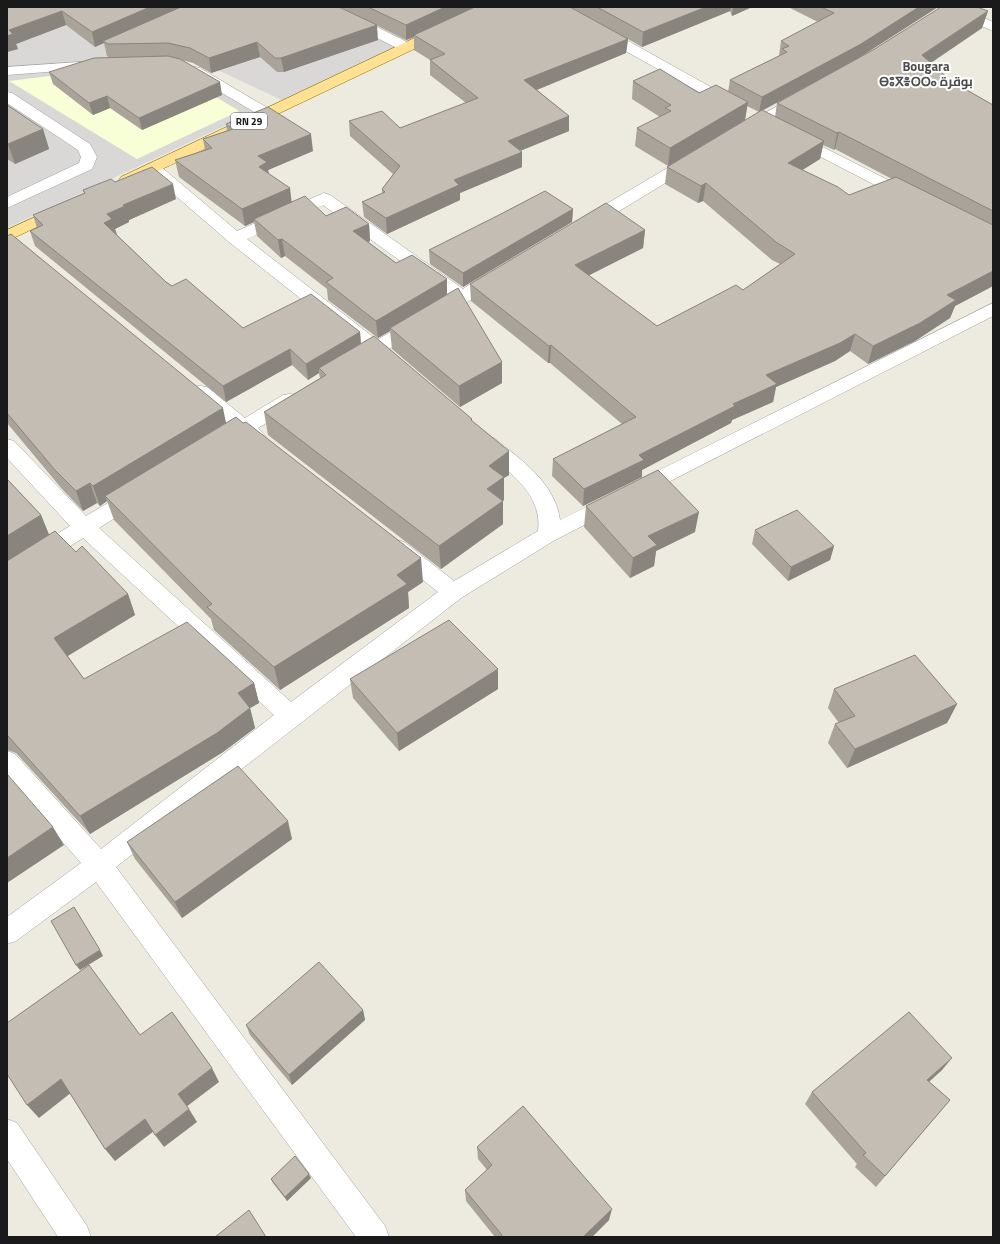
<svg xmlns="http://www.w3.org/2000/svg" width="1000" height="1244" font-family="'Titillium Web',Cairo,'Noto Sans Tifinagh',sans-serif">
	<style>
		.residential { fill: #d9d8d7 }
		.education { fill: #f8ffd6 }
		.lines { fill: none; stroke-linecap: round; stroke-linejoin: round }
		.minor-casing { stroke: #a1a1a1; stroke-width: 1 }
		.major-casing { stroke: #917800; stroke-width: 1 }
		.minor { fill: #fff; fill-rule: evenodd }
		.major { fill: #fee192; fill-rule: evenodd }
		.wall { fill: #a9a39a; fill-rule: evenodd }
		.shaded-wall { fill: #89847d }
		.building { fill: #c4bdb3; stroke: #89847d }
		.labels { text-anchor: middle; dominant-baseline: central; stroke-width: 4; stroke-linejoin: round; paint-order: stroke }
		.shield { fill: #fff; stroke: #5f5f5f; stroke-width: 1 }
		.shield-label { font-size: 10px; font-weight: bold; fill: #1a1a1a }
		.far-district-label { font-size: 13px; font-weight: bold; fill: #4d4d4d; stroke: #fff }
	</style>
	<rect width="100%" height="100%" fill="#edeadf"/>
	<g class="residential">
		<path d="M7,7H491L288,103L194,59L7,68Z"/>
		<path d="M123,65L210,84L254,112L7,228V74Z"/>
	</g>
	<path class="education" d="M66,74L180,75L239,111L137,159L9,81Z"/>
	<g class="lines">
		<g class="minor-casing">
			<g id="minor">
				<path d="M319,7H337L411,44L413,47L411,50H401L321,10Z"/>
				<path d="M550,7H567L736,101L739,104L736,107H726L552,10Z"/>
				<path d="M941,7H959L993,22V31L943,10Z"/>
				<path d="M94,61L99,62L101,65L99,68L7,75V67Z"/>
				<path d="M195,67L200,68L271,110L274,113L271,116H261L190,74L188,71L190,68Z"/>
				<path d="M7,92L12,93L90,144L97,157L92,169L7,208V197L79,163L81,157L78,150L7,103Z"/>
				<path d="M803,92L808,93L810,96L808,99L749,133H739L736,130L739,127Z"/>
				<path d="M795,133L914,193L916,196L914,199L908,201L902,199L790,141L787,138L790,135Z"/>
				<path d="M692,155L698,157L700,160L698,163L593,227L587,228L581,227L579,223L581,219L686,157Z"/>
				<path d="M153,163L159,165L237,231L324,193L330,195L463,289C474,282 488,270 502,273L505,277L502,281L389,349L399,360L397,364C387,367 383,364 375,358L364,362L357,360L355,356L363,348L229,242L147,171L145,168L147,165ZM323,205L450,297L377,340L247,239Z"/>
				<path d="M993,303V316L555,540L461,598L116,867L385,1226L389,1237H356L96,882L16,941L7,944V917L81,863L7,778V751L15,754L101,849L274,715L83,538L15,581L7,583V565L70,526L7,458V439L14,441L86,516L128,491L135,489L142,491L145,496L142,501L99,528L291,702L438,592L390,554L386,548L390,542L397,540L404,542L454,581L538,531C543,492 506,470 480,448L477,443L480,438L487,436L494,438C521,460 555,482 560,520Z"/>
				<path d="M200,386L207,387L245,418L283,395L290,394L297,395L300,400L297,405L258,428L266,437L263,442C254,444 250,443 243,437L232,442L225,440L222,435L225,430L231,427L193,397L191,392L193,387Z"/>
				<path d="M7,1119L17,1123L87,1226L91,1237H58L7,1159Z"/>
			</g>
		</g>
		<g class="major-casing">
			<g id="major">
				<path d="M480,7H498L496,10L133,183L127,185L121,183L119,180L121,177Z"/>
				<path d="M61,205L67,207L69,210L67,213L7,241V230Z"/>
			</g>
		</g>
		<use href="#minor" class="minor"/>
		<use href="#major" class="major"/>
	</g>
	<g class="wall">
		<path d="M7,7H339L378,40L284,72H277L260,57L211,73L193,63L181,60L222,95L142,130L110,108L93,115L53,84L49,72L110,58L107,56L104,43L95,47L66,25L16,44L18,49L7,52Z"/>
		<path d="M340,7H752L732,16L730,11L642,47L628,39L626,53L537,90L569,116V131L521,150L522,152V167L460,193V200L387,234L364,217L362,202L382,193V189L393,174L350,136L349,121L400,128L466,103L430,75V60L414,50V37L406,40Z"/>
		<path d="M788,7H938L857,59L762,111L775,117L777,103L988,11L982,28L931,63L951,81L993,105V286L955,306L950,318L915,341L868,364L850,351L835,361L776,387L773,402L732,420L731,423L642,470V477L583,506L552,476L553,459L622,424L550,363H548L471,301L470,284L645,230L643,248L588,275L657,326L743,290L780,264L772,260L703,201L698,203L665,184L667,167L759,112L747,106L745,120L668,166L635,146L637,128L660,117L632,99L633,81L699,93L728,92L730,80L779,56L781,41L818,22ZM823,145L834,150L835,149L892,179L849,195L802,170L820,159Z"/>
		<path d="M7,105L43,129L49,149L15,164L7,159Z"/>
		<path d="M226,124L313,151L268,170L269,174L292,202L326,216L369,224L370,241L368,242L396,263L447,294L502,362V383L460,407L392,349L390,331L378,338L328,300L327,289L285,256L281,258L257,236L254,222L245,226L179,177L175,160L205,150L203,139L227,131Z"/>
		<path d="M115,182L176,199L129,220V222L115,229L117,235L166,282L243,328L360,332L361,343L472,421L509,475L504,478V500L503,501V524L441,569L268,435L264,412L320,378L319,373L308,380L292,365L226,402L35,246L30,231L37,228L33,215L84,193L83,190Z"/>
		<path d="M573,209L572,222L463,287L430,264L429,250Z"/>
		<path d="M7,236L226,422L243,423L423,582L408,592L409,608L280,690L214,630L211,619L114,520L107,501L100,506L97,503L83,511L62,489L7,423Z"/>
		<path d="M7,479L41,515L49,535L76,552L128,594L135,615L68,656L84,679L254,683L259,703L250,708L255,728L223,752L90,834L16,753L7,750Z"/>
		<path d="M586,506L695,532L656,551L654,566L630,578L584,527Z"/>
		<path d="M755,530L834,546L830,560L788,581L752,544Z"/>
		<path d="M350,679L498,689L399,751L353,698Z"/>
		<path d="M834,689L957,704L947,723L847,768L828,743L835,724L839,723L828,708Z"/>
		<path d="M292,839L182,918L135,859L127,842Z"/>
		<path d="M363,1010L365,1020L292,1085L250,1035L246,1025Z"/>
		<path d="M942,1070L929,1082L950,1100L876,1187L855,1167L857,1164L805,1104L812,1092Z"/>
		<path d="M477,1147L609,1220L592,1237H495L466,1201L465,1190L487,1170L478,1159Z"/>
		<path d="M311,1178L287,1201L273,1183L271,1179Z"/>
	</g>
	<g class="shaded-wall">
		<path d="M150,7H187L103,41L104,43L95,47L92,32Z"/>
		<path d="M445,7H476L414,35V37L406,40V25Z"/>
		<path d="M706,7H731L730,11L642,47L643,32Z"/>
		<path d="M733,7H752L732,16Z"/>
		<path d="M919,7H938L857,59L759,112L762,97Z"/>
		<path d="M62,11L66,25L16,44L18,49L7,52V36L9,30Z"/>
		<path d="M988,11L982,28L917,72L922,55Z"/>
		<path d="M377,25L378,40L284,72L281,58Z"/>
		<path d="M628,39L626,53L524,95V80Z"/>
		<path d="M257,42L260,57L211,73L209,58Z"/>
		<path d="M220,82L222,95L142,130L139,118Z"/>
		<path d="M107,96L110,108L93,115L89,103Z"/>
		<path d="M748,102L745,120L668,166L670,148Z"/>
		<path d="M569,116V131L508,156V141Z"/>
		<path d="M43,129L49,149L15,164L8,144Z"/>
		<path d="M839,132L835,149L834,150L837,133Z"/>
		<path d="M311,134L313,151L268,170L270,179L259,167L258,156Z"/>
		<path d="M824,141L820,159L785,181L788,163Z"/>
		<path d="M522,152V167L460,193V200L387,234L386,218L454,180Z"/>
		<path d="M706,183L703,201L698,203L701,186Z"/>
		<path d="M173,184L176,199L129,220V222L115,229L117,235L104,223L107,214L123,205Z"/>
		<path d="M290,188L292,205L254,219V222L245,226L242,209Z"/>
		<path d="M573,209L572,222L463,287V273Z"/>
		<path d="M369,224L370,241L355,248L353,231Z"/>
		<path d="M645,230L643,248L574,283L575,265Z"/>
		<path d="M282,239L285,256L281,258L278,240Z"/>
		<path d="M993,271V286L955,306L950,318L915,341L868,364L873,346L947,295Z"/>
		<path d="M447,279V297L390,328V331L378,338L376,321Z"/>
		<path d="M360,332L361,348L319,368V373L308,380L306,364Z"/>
		<path d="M855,334L850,351L835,361L776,387L773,402L732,420L731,423L642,470V477L583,506L584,489L639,455L733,404L766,375Z"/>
		<path d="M551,345L550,363H548L549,346Z"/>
		<path d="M290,349L292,365L226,402L223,386Z"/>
		<path d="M502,362V383L460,407L459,386Z"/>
		<path d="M223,408L227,428L105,496L107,501L100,506L93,486Z"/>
		<path d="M509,451V475L504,478V500L487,512V489L489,466Z"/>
		<path d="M90,483L97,503L83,511L76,491Z"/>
		<path d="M503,501V524L441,569L439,546Z"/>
		<path d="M699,512L695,532L656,551L654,566L630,578L633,558L648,536Z"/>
		<path d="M41,515L50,537L7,563V536Z"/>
		<path d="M834,546L830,560L788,581L791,567Z"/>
		<path d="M421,558L423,582L408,592L409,608L280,690L274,667L397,575Z"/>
		<path d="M128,594L135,615L64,658L54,638Z"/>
		<path d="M498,669V689L399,751L397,733Z"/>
		<path d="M254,683L259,703L250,708L255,728L223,752L90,834L80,816L238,693Z"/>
		<path d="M957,704L947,723L847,768L855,749Z"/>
		<path d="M288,821L292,839L182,918L175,902Z"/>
		<path d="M53,827L64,845L7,883V858Z"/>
		<path d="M100,950L103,956L80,970L76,965Z"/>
		<path d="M363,1010L365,1020L292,1085L289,1075Z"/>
		<path d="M952,1058L942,1070L917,1092L927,1080Z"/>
		<path d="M212,1068L219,1082L186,1107L178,1094Z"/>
		<path d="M61,1079L72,1092L39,1118L27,1105Z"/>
		<path d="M189,1109L197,1122L164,1147L155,1135Z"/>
		<path d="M145,1119L154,1131L115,1161L105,1149Z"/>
		<path d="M309,1174L311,1178L287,1201L285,1197Z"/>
		<path d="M612,1209L609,1220L592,1237H583Z"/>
	</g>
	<g class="building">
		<path d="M7,7H150L92,32L62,11L9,30L13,34L7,36Z"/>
		<path d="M181,7H339L377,25L281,58H275L257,42L209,58L190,48L168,43L108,44L103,41Z"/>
		<path d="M368,7H445L406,25Z"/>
		<path d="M475,7H570L628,39L524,80L569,116L508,141L522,152L454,180L459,185L386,218L362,202L385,192L382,189L400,166L349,121L382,111L400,128L478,98L430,60L445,54L414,35Z"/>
		<path d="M597,7H706L643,32Z"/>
		<path d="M821,7H919L861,44L762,97L730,80L787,52L782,49L789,46L781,41L834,13Z"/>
		<path d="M941,7H977L988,11L922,55L951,81L993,105V211L839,132L837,133L777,103L873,50Z"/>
		<path d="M168,56L180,59L220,82L139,118L107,96L89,103L49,72L94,58Z"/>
		<path d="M660,69L699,93L716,85L748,102L670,148L637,128L671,111L665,108L671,105L633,81Z"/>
		<path d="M7,105L43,129L8,144L7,143Z"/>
		<path d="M268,107L311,134L258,156L267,162L259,167L290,188L242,209L175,160L212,148L203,139L233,129L226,124Z"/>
		<path d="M762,110L824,141L788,163L838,187L849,195L896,177L993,225V271L947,295L956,300L920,323L873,346L855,334L840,343L766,375L777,384L733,404L735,406L639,455L644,460L584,489L553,459L636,417L551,345L549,346L470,284L606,203L645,230L575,265L657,326L736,285L743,290L795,254L776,242L706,183L701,186L667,167Z"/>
		<path d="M152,167L173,184L123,205L125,206L107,214L112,219L104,223L166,282L172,286L186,279L243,328L311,294L360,332L306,364L290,349L223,386L30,231L43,225L33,215L85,193L83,190L111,179L115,182Z"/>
		<path d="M545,191L573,209L463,273L429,250L497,216Z"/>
		<path d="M305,196L326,216L346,207L369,224L353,231L396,263L412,255L447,279L376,321L326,282L333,278L282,239L278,240L254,219Z"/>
		<path d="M11,234L223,408L93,486L90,483L76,491L55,470L7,413V236Z"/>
		<path d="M458,288L502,362L459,386L390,328Z"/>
		<path d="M374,336L472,419L471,420L509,451L489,466L504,477L487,489L503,501L439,546L264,412L326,375L319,368Z"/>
		<path d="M236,417L243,423L246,422L421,558L397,575L407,584L274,667L207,607L212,604L105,496Z"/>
		<path d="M658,470L699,512L648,536L657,545L633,558L586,506Z"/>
		<path d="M7,479L41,515L7,536Z"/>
		<path d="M797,510L834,546L791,567L755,530Z"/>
		<path d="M55,531L76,552L82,546L128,594L54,638L84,679L187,622L254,683L238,693L250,708L217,733L80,816L7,735V561Z"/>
		<path d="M449,620L498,669L397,733L350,679Z"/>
		<path d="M915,655L957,704L855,749L835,724L855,716L834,689Z"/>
		<path d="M238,766L288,821L175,902L127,842Z"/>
		<path d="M7,774L53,827L7,858Z"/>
		<path d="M74,907L100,950L76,965L51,921Z"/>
		<path d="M319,962L363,1010L289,1075L246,1025Z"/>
		<path d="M89,965L140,1035L172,1012L212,1068L178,1094L189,1109L155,1135L145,1119L105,1149L61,1079L27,1105L7,1074V1023Z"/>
		<path d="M909,1012L952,1058L927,1080L950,1100L885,1176L863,1155L866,1153L812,1092Z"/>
		<path d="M523,1106L612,1209L583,1237H500L502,1235L465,1190L492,1165L477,1147Z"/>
		<path d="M295,1156L309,1174L285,1197L271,1179Z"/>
		<path d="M249,1210L266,1237H215Z"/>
	</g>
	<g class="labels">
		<rect class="shield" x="231" y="113" width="36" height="16" rx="3"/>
		<g class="shield-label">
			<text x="249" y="121">RN 29</text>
		</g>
		<g class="far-district-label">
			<text x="926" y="66">Bougara<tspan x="926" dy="15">ⴱⵓⴳⴻⵔⵔⴰ بوقرة</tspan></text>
		</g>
	</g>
	<rect width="1000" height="1244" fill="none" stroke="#1a1a1a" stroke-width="16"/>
</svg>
